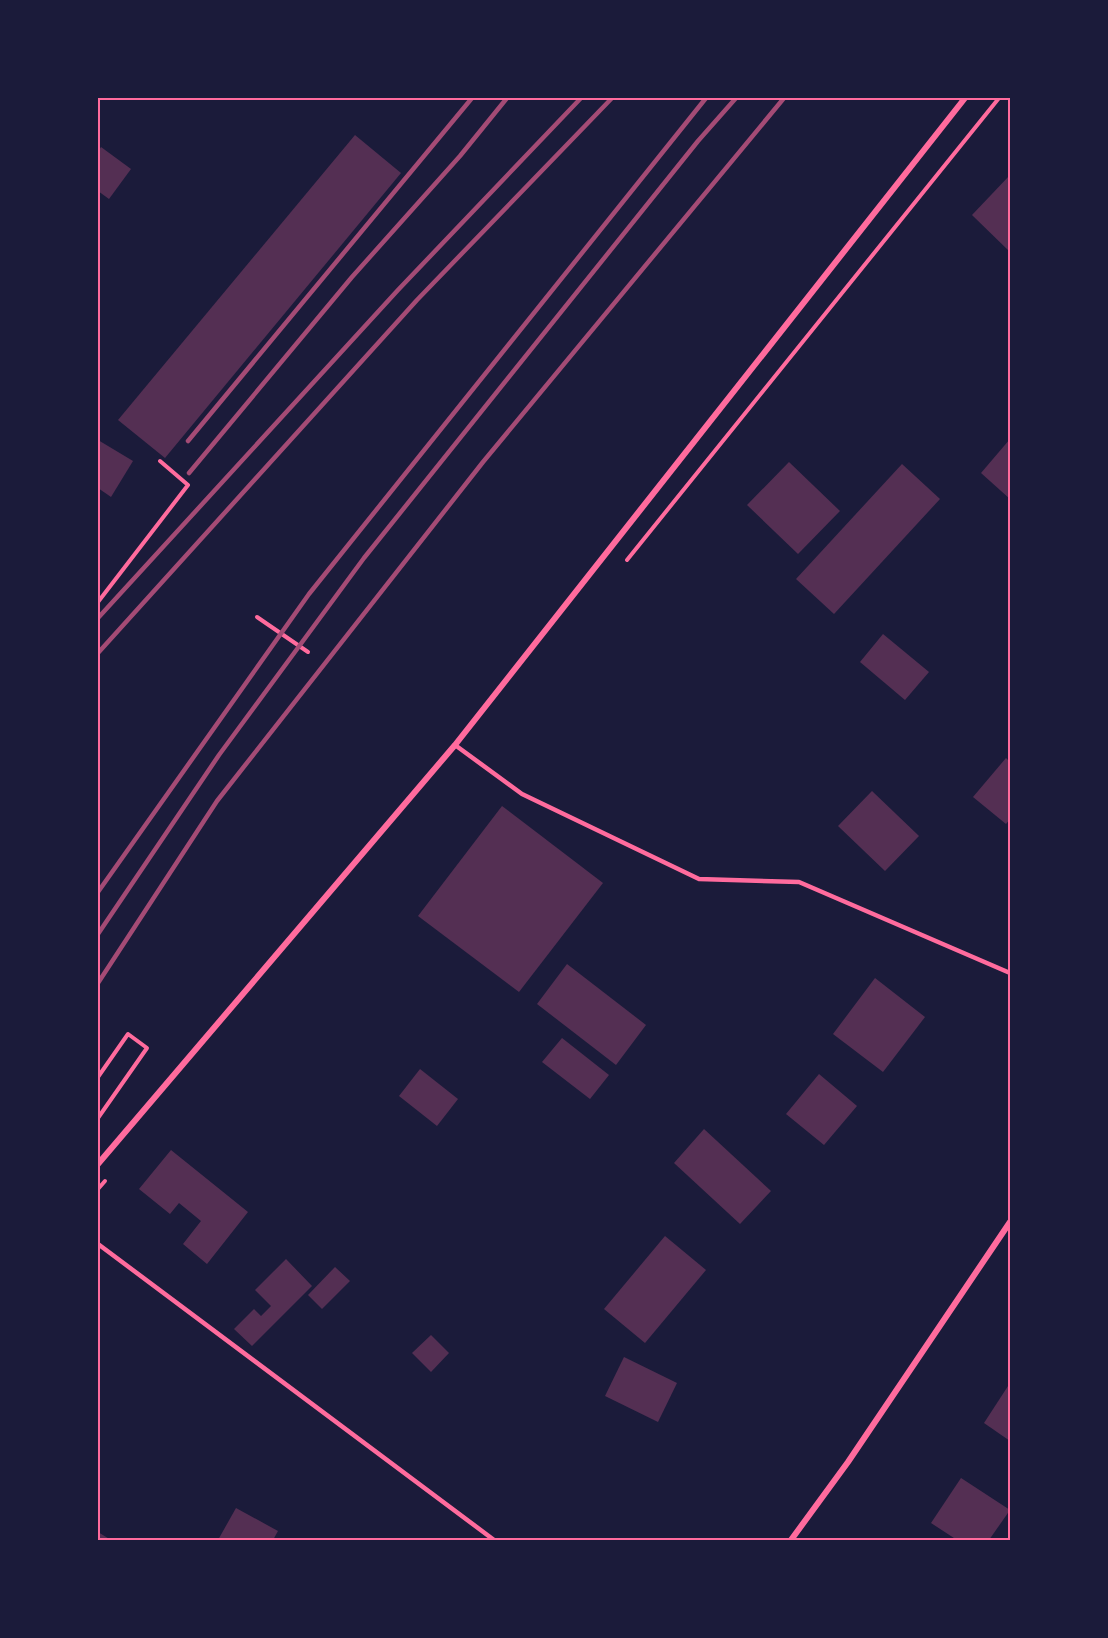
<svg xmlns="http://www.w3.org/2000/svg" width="1108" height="1638" font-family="'Crimson Pro',serif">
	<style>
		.building { fill: #542f53 }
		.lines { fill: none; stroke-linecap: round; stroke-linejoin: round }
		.path { stroke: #ff6b9d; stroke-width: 4 }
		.service { stroke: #ff6b9d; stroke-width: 4.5 }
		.minor { stroke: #ff6b9d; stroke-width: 6 }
		.rail { stroke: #a44b75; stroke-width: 4.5 }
		.neatline { fill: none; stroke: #ff6b9d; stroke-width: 2 }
	</style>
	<rect width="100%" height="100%" fill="#1b1b3a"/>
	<g class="building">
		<path d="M355,135L401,173L165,458L118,420Z"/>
		<path d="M101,147L131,169L109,199L98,191V152Z"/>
		<path d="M1010,175V252L972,215Z"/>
		<path d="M1010,439V499L981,473Z"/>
		<path d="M98,440L133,461L111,497L98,488Z"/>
		<path d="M789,462L840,511L798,554L747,505Z"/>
		<path d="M902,464L940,499L834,614L796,579Z"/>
		<path d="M883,634L929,672L905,700L860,662Z"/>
		<path d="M1006,758L1010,762V819L1006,824L973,797Z"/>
		<path d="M872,791L919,836L885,871L838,826Z"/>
		<path d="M502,806L603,883L519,992L418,916Z"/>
		<path d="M567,964L646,1025L616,1065L537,1004Z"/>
		<path d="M875,978L925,1017L883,1072L833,1034Z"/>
		<path d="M562,1038L609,1075L590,1099L542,1062Z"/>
		<path d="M420,1069L458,1099L437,1126L399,1096Z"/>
		<path d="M819,1074L857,1106L824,1145L786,1114Z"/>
		<path d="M704,1129L771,1191L740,1224L674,1163Z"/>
		<path d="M171,1150L248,1212L207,1264L183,1244L201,1221L179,1203L170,1214L139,1189Z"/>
		<path d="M665,1236L706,1270L645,1343L604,1309Z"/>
		<path d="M286,1259L312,1286L252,1346L234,1329L254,1309L261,1316L271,1306L255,1290Z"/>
		<path d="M335,1267L350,1281L322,1309L308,1295Z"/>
		<path d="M431,1335L449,1353L431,1372L412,1353Z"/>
		<path d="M624,1357L677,1383L658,1422L605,1396Z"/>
		<path d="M1010,1383V1441L984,1423Z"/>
		<path d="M961,1478L1010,1510L989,1540H957L931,1523Z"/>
		<path d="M236,1508L278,1531L273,1540H218Z"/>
		<path d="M98,1532L111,1540H98Z"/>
	</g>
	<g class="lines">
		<g class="path">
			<path d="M627,560L999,98"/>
			<path d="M98,602L188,485L160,461"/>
			<path d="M257,617L308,652"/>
			<path d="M98,1077L128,1034L147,1048L98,1118"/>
			<path d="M98,1189L105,1181"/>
		</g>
		<g class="service">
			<path d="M455,745L522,794L699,879L799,882L1010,973"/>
			<path d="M98,1244L494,1540"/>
		</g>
		<g class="minor">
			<path d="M98,1164L455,745L965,98"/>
			<path d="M791,1540L848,1462L1010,1222"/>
		</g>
		<g class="rail">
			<path d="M188,441L472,98"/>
			<path d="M189,473L352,277L460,156L507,98"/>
			<path d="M98,618L398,290L581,98"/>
			<path d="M98,653L417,300L612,98"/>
			<path d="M98,892L309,594L706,98"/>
			<path d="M98,934L219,755L364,558L698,141L736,98"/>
			<path d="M98,983L217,801L483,462L784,98"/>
		</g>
	</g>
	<rect width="1108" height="1638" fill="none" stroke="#1b1b3a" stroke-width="198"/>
	<rect x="99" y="99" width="910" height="1440" class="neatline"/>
</svg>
